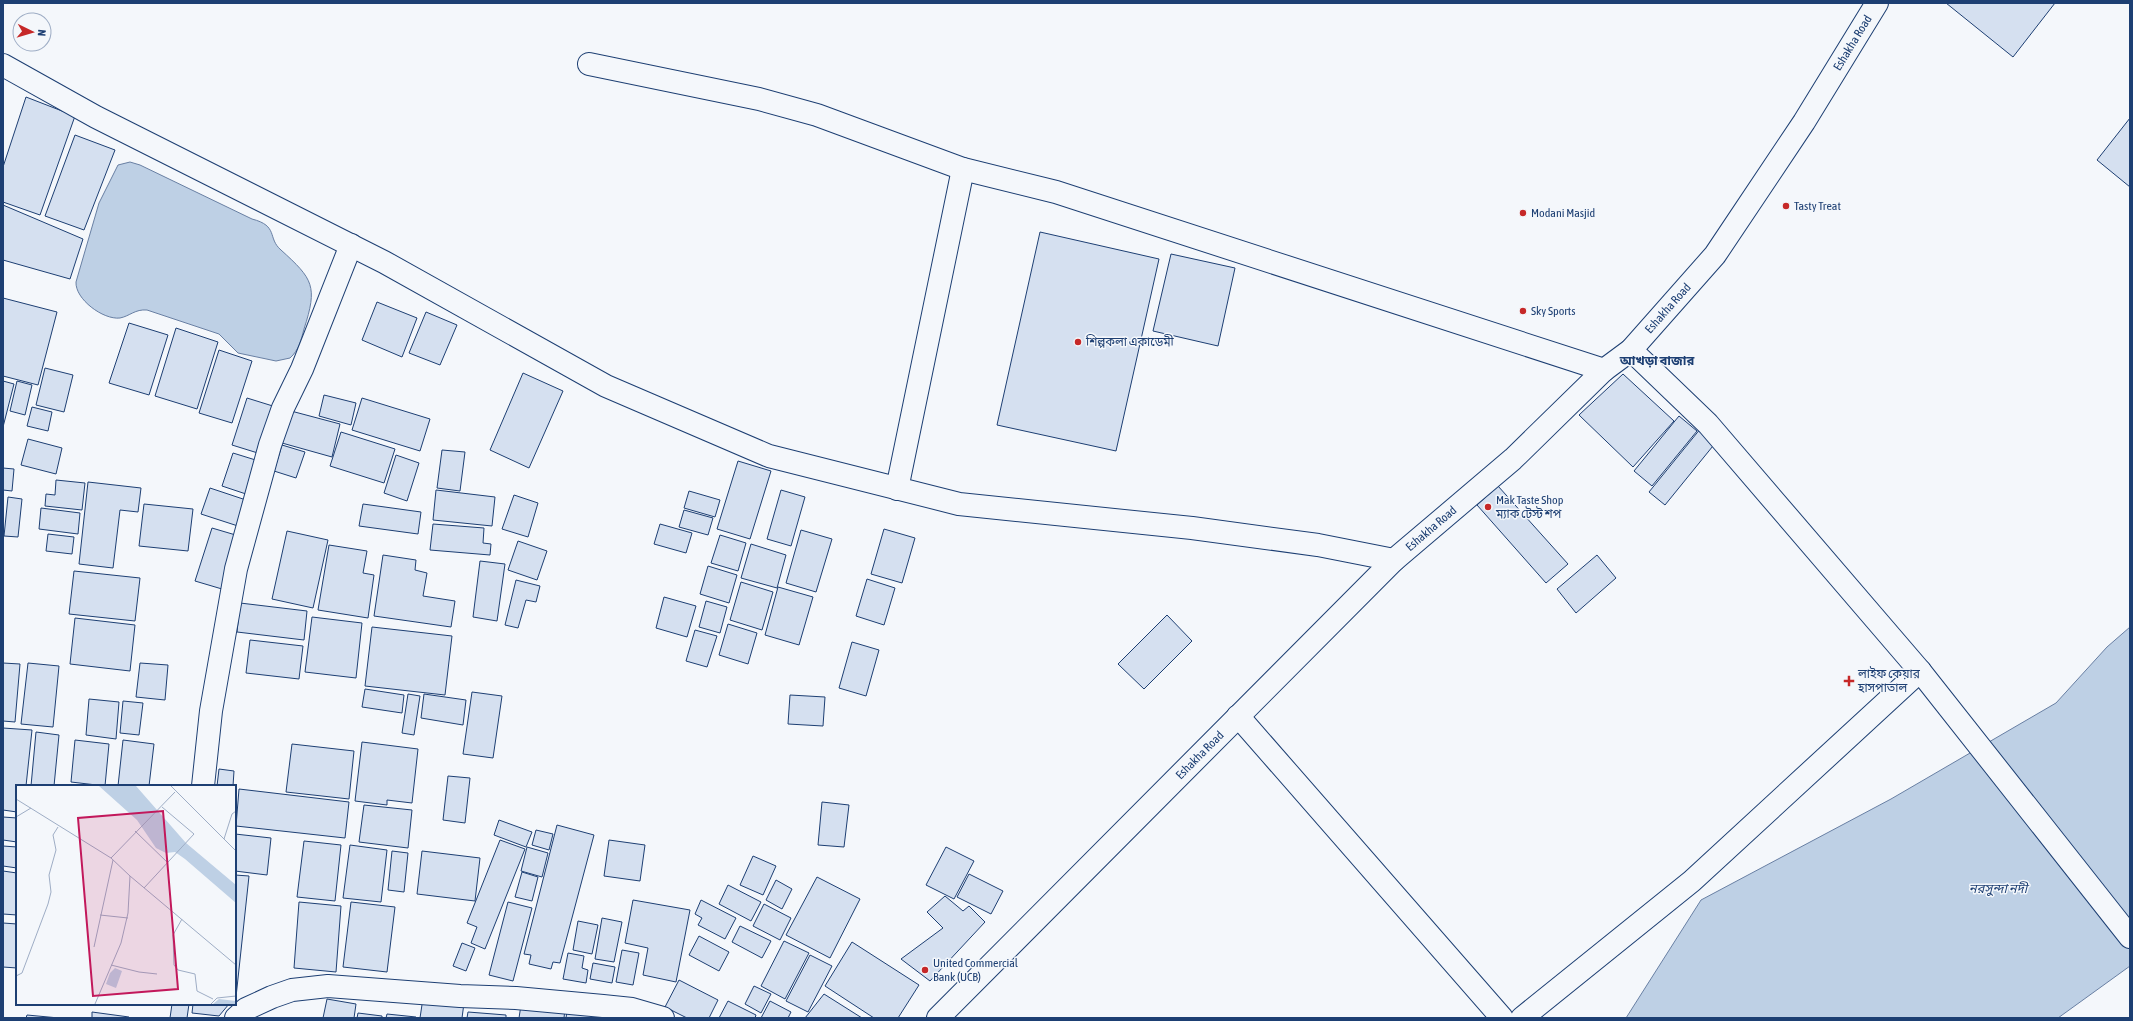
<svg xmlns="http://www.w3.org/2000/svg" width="2133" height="1021" font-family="'Asap Condensed','Noto Sans Bengali',sans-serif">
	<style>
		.water { fill: #bed0e5; stroke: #687fa3 }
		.building { fill: #d5e0f0; stroke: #1d3f73 }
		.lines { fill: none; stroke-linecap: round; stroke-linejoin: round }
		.street-casing { stroke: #1d3f73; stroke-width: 24 }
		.secondary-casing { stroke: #1d3f73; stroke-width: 24 }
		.street { stroke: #f4f7fb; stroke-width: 22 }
		.secondary { stroke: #f4f7fb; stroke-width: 22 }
		.poi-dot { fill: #c62828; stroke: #f4f7fb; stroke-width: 1.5 }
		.labels { text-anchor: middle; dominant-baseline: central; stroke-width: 3; stroke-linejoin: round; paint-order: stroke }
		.street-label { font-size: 12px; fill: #1d3f73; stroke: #f4f7fb }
		.poi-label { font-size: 12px; fill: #1d3f73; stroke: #f4f7fb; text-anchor: start }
		.neighbourhood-label { font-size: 13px; font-weight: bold; fill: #1d3f73; stroke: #f4f7fb }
		.water-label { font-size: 13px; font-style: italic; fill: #1d3f73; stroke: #f4f7fb }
		.inset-road { fill: none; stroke: #9eadc5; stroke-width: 1 }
		.view { fill: #c2185b; fill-opacity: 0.15; stroke: #c2185b; stroke-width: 2 }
		.inset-edge { fill: none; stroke: #1d3f73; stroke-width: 2 }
	</style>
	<rect width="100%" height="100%" fill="#f4f7fb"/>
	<g class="water">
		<path d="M130,162L140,165L252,219C279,226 267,238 281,250C313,279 318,286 304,329C301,340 299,350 290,358L276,361L238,353L219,334L147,310C135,309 130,316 120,318C103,320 75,299 76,282L99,203L118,165Z"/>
		<path d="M2130,627V966L2058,1018H1626L1701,900L1891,799L2056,703L2107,647Z"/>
	</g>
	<g class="building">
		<path d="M1946,3H2055L2013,57Z"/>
		<path d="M26,97L75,116L40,215L3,202V167Z"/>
		<path d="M2130,118V187L2097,160Z"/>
		<path d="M75,135L115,150L84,230L45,216Z"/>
		<path d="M3,205L83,239L70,279L3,260Z"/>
		<path d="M1040,232L1159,259L1116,451L997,425Z"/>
		<path d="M1171,254L1235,268L1218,346L1153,331Z"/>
		<path d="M3,298L57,312L38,385L3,376Z"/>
		<path d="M377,302L417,318L402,357L362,340Z"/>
		<path d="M426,312L457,325L440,365L409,353Z"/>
		<path d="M129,323L168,335L149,395L109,383Z"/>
		<path d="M176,328L218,342L197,409L155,396Z"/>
		<path d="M219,350L252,361L232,423L199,413Z"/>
		<path d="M45,368L73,375L64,412L36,405Z"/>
		<path d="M523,373L563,391L529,468L490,450Z"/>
		<path d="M1623,374L1674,421L1633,467L1579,415Z"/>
		<path d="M3,381L14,384L3,427Z"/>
		<path d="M17,381L32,385L25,415L10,411Z"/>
		<path d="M324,395L356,403L351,425L319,416Z"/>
		<path d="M247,398L276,407L261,454L232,445Z"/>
		<path d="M362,398L430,419L420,451L352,430Z"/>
		<path d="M32,407L52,412L48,431L27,426Z"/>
		<path d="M291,411L340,424L332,457L282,443Z"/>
		<path d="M1679,416L1697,431L1652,486L1634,471Z"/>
		<path d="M1701,428L1717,441L1665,505L1649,492Z"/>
		<path d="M341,432L395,449L384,483L330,466Z"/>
		<path d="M28,439L62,448L56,474L21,465Z"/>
		<path d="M282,445L305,452L296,478L274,471Z"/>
		<path d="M442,450L465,452L460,491L437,488Z"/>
		<path d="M233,453L262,462L252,496L222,486Z"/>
		<path d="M396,455L419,463L407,501L384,493Z"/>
		<path d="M738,461L771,471L750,539L717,529Z"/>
		<path d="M3,468L14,469L12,491L3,490Z"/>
		<path d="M56,480L85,483L82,510L45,506L46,494L55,495Z"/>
		<path d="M88,482L141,488L138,512L120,510L113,568L79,564Z"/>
		<path d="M1498,486L1568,564L1546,583L1477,505Z"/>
		<path d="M210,488L249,501L241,527L201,514Z"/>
		<path d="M436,490L495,497L492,526L433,520Z"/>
		<path d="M781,490L805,497L791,546L767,539Z"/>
		<path d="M689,491L720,500L715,517L684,508Z"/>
		<path d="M514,495L538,503L528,537L502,529Z"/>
		<path d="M8,497L22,499L18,537L4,536Z"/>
		<path d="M144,504L193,509L188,551L139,546Z"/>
		<path d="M363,504L421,512L418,534L359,526Z"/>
		<path d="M41,508L80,513L78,534L39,529Z"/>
		<path d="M684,510L713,518L708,535L679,527Z"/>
		<path d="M433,524L484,528L483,543L491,544L490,555L430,550Z"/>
		<path d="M660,524L692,533L686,553L654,544Z"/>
		<path d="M212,528L239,536L222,589L195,581Z"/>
		<path d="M884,529L915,538L902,583L871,574Z"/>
		<path d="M801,530L832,539L816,592L786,583Z"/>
		<path d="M287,531L328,540L313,608L272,599Z"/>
		<path d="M48,534L74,537L72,554L46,551Z"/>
		<path d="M720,535L746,543L738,571L711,563Z"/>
		<path d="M518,541L547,551L537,580L508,570Z"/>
		<path d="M751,544L786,555L777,588L741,578Z"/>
		<path d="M329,545L367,551L363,573L374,575L368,618L318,610Z"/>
		<path d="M383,555L416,560L415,570L427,573L423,596L455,601L451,627L374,616Z"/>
		<path d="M1597,555L1616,578L1576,613L1557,589Z"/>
		<path d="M480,561L505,564L497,621L473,617Z"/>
		<path d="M708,566L737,575L729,603L700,594Z"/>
		<path d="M74,571L140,578L135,621L69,614Z"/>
		<path d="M867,579L895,588L884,625L856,616Z"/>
		<path d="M516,580L540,586L536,602L526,600L518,628L505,625Z"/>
		<path d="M741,582L773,592L762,630L730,620Z"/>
		<path d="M778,587L813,597L799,645L765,635Z"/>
		<path d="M664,597L696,606L687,637L656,628Z"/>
		<path d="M706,601L727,607L720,633L699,627Z"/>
		<path d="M240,603L307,611L304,640L237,632Z"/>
		<path d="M1167,615L1192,641L1144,689L1118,664Z"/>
		<path d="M312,617L362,623L356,678L305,672Z"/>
		<path d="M75,618L135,625L130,671L70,664Z"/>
		<path d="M728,624L757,633L748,664L719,655Z"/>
		<path d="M372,627L452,636L445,695L365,686Z"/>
		<path d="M695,630L717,636L707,667L686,661Z"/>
		<path d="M250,640L303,646L299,679L246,673Z"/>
		<path d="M852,642L879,650L866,696L839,688Z"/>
		<path d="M3,663L20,664L15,722L3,721Z"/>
		<path d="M28,663L59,666L53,727L21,724Z"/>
		<path d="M140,663L168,665L165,700L136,697Z"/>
		<path d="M365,689L404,695L402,713L362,707Z"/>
		<path d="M472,692L502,696L493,758L463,754Z"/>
		<path d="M408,694L420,696L414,735L402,733Z"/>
		<path d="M424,694L466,700L463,725L421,718Z"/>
		<path d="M790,695L825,697L823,726L788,724Z"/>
		<path d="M89,699L119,702L116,739L86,735Z"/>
		<path d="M123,701L143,703L139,735L120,733Z"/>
		<path d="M3,728L32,730L26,786H17V812L3,810Z"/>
		<path d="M36,732L59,735L54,786H31Z"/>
		<path d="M75,740L109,744L105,786L71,782Z"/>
		<path d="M123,740L154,744L149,786H118Z"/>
		<path d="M362,742L418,749L412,803L387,800V805L355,801Z"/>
		<path d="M292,744L354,751L349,799L286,792Z"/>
		<path d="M219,769L234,771L233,786H217Z"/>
		<path d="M448,776L470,778L465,823L443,820Z"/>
		<path d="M239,789L349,802L345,838L236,826Z"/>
		<path d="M822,802L849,805L844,847L818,845Z"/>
		<path d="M364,805L412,810L408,848L359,842Z"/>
		<path d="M3,817L17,818V842L3,840Z"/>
		<path d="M499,820L532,832L526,847L494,835Z"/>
		<path d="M557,825L594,835L560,963L553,962L551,969L529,964L531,955L524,954Z"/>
		<path d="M536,830L553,834L549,850L532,845Z"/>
		<path d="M235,834L271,838L267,875L235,871Z"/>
		<path d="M500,840L525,849L485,949L471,943L477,927L467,923Z"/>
		<path d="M609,840L645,845L640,881L604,876Z"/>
		<path d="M304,841L341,845L335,901L297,897Z"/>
		<path d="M350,845L387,850L381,902L343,898Z"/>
		<path d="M3,846L17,847V868L3,866Z"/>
		<path d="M527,847L548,853L542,877L521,871Z"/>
		<path d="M946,847L974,861L954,899L926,885Z"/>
		<path d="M392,851L408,853L404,892L388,890Z"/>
		<path d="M422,851L480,858L475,901L417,894Z"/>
		<path d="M753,856L776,866L763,895L740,885Z"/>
		<path d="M3,871L17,873V915L3,914Z"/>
		<path d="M522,872L538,877L532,901L515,897Z"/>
		<path d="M969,874L1003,891L991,914L957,897Z"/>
		<path d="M235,875L249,876L236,997L235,996Z"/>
		<path d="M817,877L860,899L830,958L786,935Z"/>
		<path d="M776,880L792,889L782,909L766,900Z"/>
		<path d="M728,885L761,902L751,921L719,904Z"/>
		<path d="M945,896L963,911L969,906L985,922L930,981L901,959L943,928L927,912Z"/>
		<path d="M633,900L690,910L676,982L643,975L648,948L625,943Z"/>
		<path d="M701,900L736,918L725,939L698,925L702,918L695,914Z"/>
		<path d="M299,902L341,906L336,972L294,968Z"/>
		<path d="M351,902L395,907L387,972L343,967Z"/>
		<path d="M508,902L532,908L513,981L489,975Z"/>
		<path d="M764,904L791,918L780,940L753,926Z"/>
		<path d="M602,918L622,922L614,962L595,959Z"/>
		<path d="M578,921L598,925L592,954L573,950Z"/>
		<path d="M3,923L17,924V968L3,967Z"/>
		<path d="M740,926L771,941L762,958L732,942Z"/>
		<path d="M699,936L729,952L719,971L689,955Z"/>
		<path d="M784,941L809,953L785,999L761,986Z"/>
		<path d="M852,942L919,985L898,1018H874L825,986Z"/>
		<path d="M462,943L475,948L466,971L453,966Z"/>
		<path d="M622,950L639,953L633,985L616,982Z"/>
		<path d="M568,953L584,956L582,968L588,970L586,983L563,979Z"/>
		<path d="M810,955L832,966L808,1012L786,1001Z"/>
		<path d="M593,963L615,967L612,983L590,979Z"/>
		<path d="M679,980L718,1000L709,1018H687L665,1007Z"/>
		<path d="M754,986L771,994L761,1013L745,1004Z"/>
		<path d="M824,994L862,1018H805Z"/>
		<path d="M423,998L464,1003L462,1018H420Z"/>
		<path d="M327,999L356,1004L354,1018H323Z"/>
		<path d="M728,1001L756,1015L755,1018H719Z"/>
		<path d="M770,1001L791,1012L788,1018H761Z"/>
		<path d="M172,1004H189L187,1018H170Z"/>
		<path d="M193,1004H229L219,1016L192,1013Z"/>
		<path d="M521,1005L565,1009L564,1018H519Z"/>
		<path d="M567,1011L612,1018H566Z"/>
		<path d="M92,1012L129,1017V1018H92Z"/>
		<path d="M468,1012L506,1015V1018H467Z"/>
		<path d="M358,1013L382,1016V1018H357Z"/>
		<path d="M387,1014L416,1017V1018H386Z"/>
		<path d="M27,1015L59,1018H26Z"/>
	</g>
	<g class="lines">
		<g class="street-casing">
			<g id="street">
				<path d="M589,64L759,99L817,115L963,169L1056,192L1604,370"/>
				<path d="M897,489L963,169"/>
				<path d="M1238,716L1502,1018"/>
				<path d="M203,786L211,711L236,569L270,445L283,408L302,369L351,245"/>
				<path d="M236,1018L246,1009L272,997L292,990L328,986L460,996L516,998L603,1006L632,1009L663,1018"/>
				<path d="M1522,1018L1692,881L1920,671"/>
			</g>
		</g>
		<g class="secondary-casing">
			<g id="secondary">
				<path d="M3,65L96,117L384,262L606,386L769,456L959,504L1192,528L1318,545L1394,560"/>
				<path d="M1631,350L1708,424L1920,671L2130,937"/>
				<path id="s1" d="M938,1018L1394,560L1513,459L1604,370L1631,350L1715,255L1804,122L1877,3"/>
			</g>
		</g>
		<use href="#street" class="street"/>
		<use href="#secondary" class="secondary"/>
	</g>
	<g class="poi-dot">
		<circle cx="1786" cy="206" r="4"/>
		<circle cx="1523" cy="213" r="4"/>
		<circle cx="1523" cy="311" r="4"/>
		<circle cx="1078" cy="342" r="4"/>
		<circle cx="1488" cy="507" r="4"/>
		<path d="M1847 675h4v4h4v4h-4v4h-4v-4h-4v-4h4z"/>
		<circle cx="925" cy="970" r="4"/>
	</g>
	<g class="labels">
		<g class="street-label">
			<text stroke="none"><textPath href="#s1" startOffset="1343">Eshakha Road</textPath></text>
			<text stroke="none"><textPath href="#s1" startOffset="1019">Eshakha Road</textPath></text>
			<text stroke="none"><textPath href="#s1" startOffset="695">Eshakha Road</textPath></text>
			<text stroke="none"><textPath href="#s1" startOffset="371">Eshakha Road</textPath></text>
		</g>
		<g class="poi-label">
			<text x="1794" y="206">Tasty Treat</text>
			<text x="1531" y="213">Modani Masjid</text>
			<text x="1531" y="311">Sky Sports</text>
			<text x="1086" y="342">শিল্পকলা একাডেমী</text>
			<text x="1496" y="500">Mak Taste Shop<tspan x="1496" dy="14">ম্যাক টেস্ট শপ</tspan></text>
			<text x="1858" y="674">লাইফ কেয়ার<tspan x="1858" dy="14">হাসপাতাল</tspan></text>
			<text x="933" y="963">United Commercial<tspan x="933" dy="14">Bank (UCB)</tspan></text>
		</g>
		<g class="neighbourhood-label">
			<text x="1657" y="360">আখড়া বাজার</text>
		</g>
		<g class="water-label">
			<text x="1998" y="888">নরসুন্দা নদী</text>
		</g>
	</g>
	<g transform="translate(16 785)">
		<rect width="220" height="220" fill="#f4f7fb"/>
		<path d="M83,1H120L170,58L220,100V118L169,74L159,67L150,68L140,63L121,35ZM99,183L106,186L100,203L90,199L94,188ZM203,214L220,216V219H197Z" fill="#bed0e5"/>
		<path class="inset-road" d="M155,1L220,66M0,14L95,73M0,32L15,23M119,46L152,78M208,54L216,29L220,26M114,91L220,180M128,103L178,49L146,22M84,130L112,133M166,134L157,150L158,180L162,185L179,189L181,206L197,214M78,162L97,75M95,180L123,187L141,189M0,191L6,188L32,119L35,107L33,90L40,65L37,50L42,42M79,219L105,158L112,128L114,91L95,73L159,7M195,219L201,213L220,211"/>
		<path class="view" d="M147,26L162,204L77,211L62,33Z"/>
		<rect width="220" height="220" class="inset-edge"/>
	</g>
	<rect width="2133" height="1021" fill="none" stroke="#1d3f73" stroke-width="8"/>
	<g transform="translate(32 32) rotate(95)"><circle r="19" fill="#f4f7fb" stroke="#9eadc5"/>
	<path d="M0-3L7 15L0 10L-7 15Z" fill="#c62828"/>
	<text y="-6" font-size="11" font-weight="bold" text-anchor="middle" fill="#1d3f73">N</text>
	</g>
</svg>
